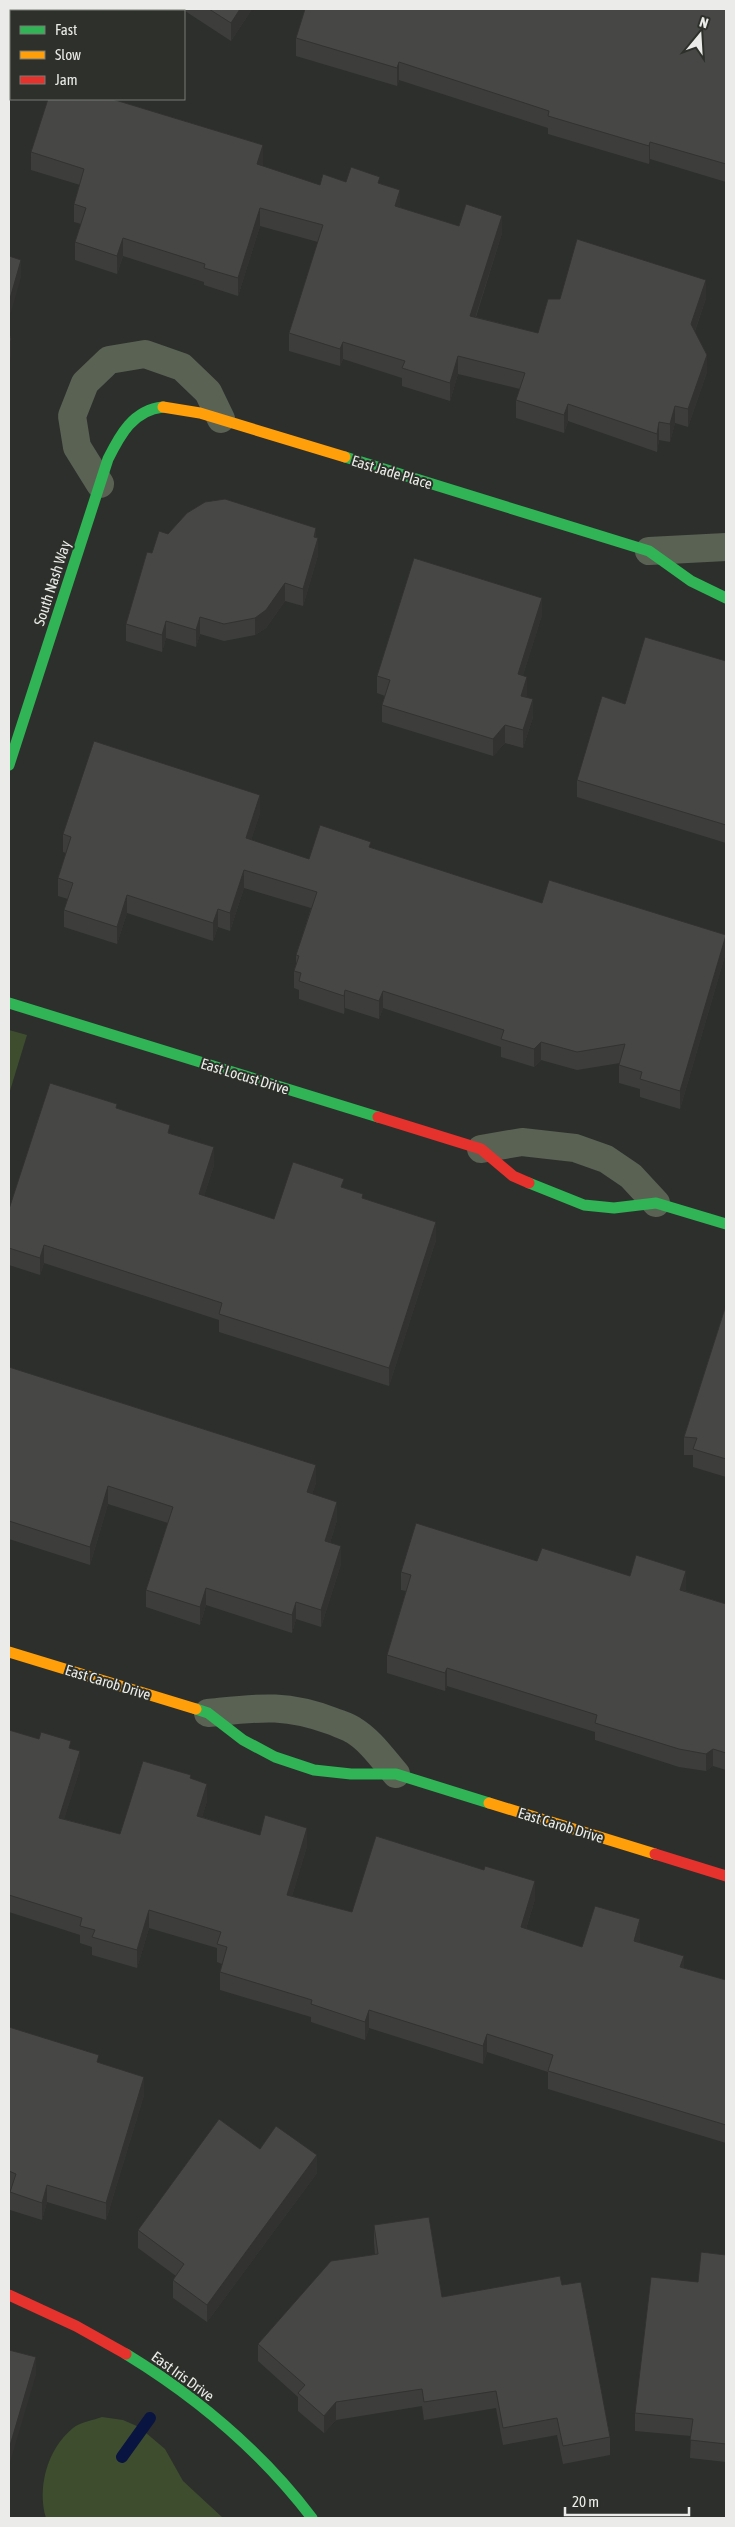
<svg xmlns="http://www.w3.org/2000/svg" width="735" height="2527" font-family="'Asap Condensed',sans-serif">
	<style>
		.green { fill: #3d4d2e }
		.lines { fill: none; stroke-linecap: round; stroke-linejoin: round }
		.stream { stroke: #0a1441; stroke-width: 12 }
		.street { stroke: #5a6254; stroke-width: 28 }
		.fast { stroke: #30b455; stroke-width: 11 }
		.slow { stroke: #ff9f0a; stroke-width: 11 }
		.jam { stroke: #e5322d; stroke-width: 11 }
		.wall { fill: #3d3e3c }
		.shaded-wall { fill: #323231 }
		.building { fill: #474846; stroke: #323231 }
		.labels { text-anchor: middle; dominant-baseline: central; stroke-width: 4; stroke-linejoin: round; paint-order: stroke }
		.street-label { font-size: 15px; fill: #ebece9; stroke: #2d302b }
	</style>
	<rect width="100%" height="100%" fill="#2d2f2c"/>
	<g class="green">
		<path d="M9,1030L27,1035L9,1094Z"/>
		<path d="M102,2417L123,2420L139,2427L165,2449L183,2481L223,2518H46C37,2488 47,2449 73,2428C80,2422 94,2420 102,2417Z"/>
	</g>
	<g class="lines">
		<path class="stream" d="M122,2457L150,2418"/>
		<g class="street">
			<path d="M100,484L77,447L72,416L85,383L109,360L145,354L182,367L208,392L221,419"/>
			<path d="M649,551L726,547"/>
			<path d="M481,1149L522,1142L575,1148L606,1159L631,1176L656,1203"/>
			<path d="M208,1713C257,1708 284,1703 332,1721C339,1724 347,1726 353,1730C370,1740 383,1759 396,1774"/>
		</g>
		<g class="fast">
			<path d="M345,457L649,551L691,581L726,598"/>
			<path d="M9,765L108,459C120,435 133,410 163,407"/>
			<path d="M9,1003L378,1117"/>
			<path d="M529,1183L584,1205L614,1208L656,1203L726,1224"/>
			<path d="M196,1709L208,1713L243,1740L275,1757L314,1770L351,1774H396L489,1803"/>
			<path d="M126,2354C198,2398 261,2451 312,2518"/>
		</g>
		<g class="slow">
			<path d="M163,407L200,413L345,457"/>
			<path d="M9,1652L196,1709"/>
			<path d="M489,1803L655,1854"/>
		</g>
		<g class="jam">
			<path d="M378,1117L481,1149L513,1176L529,1183"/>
			<path d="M655,1854L726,1876"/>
			<path d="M9,2295L76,2326L126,2354"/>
		</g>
	</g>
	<g class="wall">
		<path d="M182,9H252L231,41Z"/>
		<path d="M726,9V182L650,159L649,164L548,134V128L399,80L397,86L296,56V38Z"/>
		<path d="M31,152L263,163L262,166L320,185L346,182L380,183L400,208L459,226L502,233L476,317L538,333L706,298L695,331L707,372L688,427L675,423L670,442L659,440L657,452L568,421L564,433L516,418V400L520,389L458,374L450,401L402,386V378L343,359L340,366L289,351V333L318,242L260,226L238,296L204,285V282L123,256L117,274L75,260V242L81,224L74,222V204L80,185L31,170Z"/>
		<path d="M168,534L316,537L318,555L303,606L285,601L266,628L255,635L224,641L200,634L196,647L166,638L162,652L126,641V624L152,553Z"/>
		<path d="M542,615L523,675L527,694L526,697L533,717L523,748L505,743L493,756L382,722V705L385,696L377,693V676Z"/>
		<path d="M726,661V843L577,797V780L625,704Z"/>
		<path d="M260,813L251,840L309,859L371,848L542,903L726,952L680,1109L640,1097V1089L619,1083V1065L620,1063L577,1070L541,1060L534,1067L501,1057V1047L383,1008L379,1019L345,1008L344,1014L299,999V990L294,988V971L296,964V955L311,908L244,888L230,931L218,927L213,941L127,913L117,944L64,927V910L68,899L58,896V878L66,853L63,852V834Z"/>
		<path d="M117,1108L170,1133L214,1165L204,1196L274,1219L344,1188L436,1240L389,1386L219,1332V1320L44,1263L40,1275L9,1265V1209Z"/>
		<path d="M726,1305V1477L693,1467V1455H684V1437Z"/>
		<path d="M9,1367L316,1483L312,1494L337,1520L330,1543L341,1564L321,1627L296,1619L292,1633L206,1605L200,1625L146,1607V1590L168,1523L108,1504L90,1565L9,1539Z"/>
		<path d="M537,1561L630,1576L686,1588L685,1591L726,1604V1770L713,1766L706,1771L679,1767L595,1740V1732L447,1686L445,1691L387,1673V1655L406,1591L401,1590V1572Z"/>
		<path d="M9,1730L71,1749L80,1769L64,1819L120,1834L191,1778L207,1801L202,1817L260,1835L307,1846L292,1896L352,1912L535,1899L526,1929L582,1947L640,1937L639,1942L684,1968L726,1980V2143L548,2089V2072L487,2052L483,2064L369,2028L365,2040L311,2022V2017L220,1990V1972L222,1964L217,1962V1948L149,1928L137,1968L92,1955V1947L80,1943V1935L9,1912Z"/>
		<path d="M9,2027L99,2063L144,2095L106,2220L47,2202L42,2220L10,2210V2192L11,2190L9,2189Z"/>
		<path d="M260,2149L317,2173L207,2322L173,2298V2280L176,2276L138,2248V2230Z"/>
		<path d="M374,2225L442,2297L562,2285L610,2437V2455L563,2464L557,2435L503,2445L496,2408L424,2420L422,2406L336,2420L324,2433L298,2411V2397L258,2361V2344L375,2255L374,2243Z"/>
		<path d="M726,2255V2462L690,2458L691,2436L635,2431V2413L698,2282Z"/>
	</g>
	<g class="shaded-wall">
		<path d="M240,9H252L231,41V23Z"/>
		<path d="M399,62V80L397,86V68Z"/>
		<path d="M650,142V159L649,164V146Z"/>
		<path d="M263,145V163L257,182V164Z"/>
		<path d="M400,190V208L395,206Z"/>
		<path d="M260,208V226L238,296V278Z"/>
		<path d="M502,216V233L470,334V316Z"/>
		<path d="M123,238V256L117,274V256Z"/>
		<path d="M21,260V278L9,319V302Z"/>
		<path d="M706,280V298L691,342V324Z"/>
		<path d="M11,339V356L9,370V352Z"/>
		<path d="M343,342V359L340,366V349Z"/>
		<path d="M707,355V372L688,427V409Z"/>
		<path d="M458,356V374L450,401V383Z"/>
		<path d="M568,404V421L564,433V415Z"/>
		<path d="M675,406V423L670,442V424Z"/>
		<path d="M659,422V440L657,452V434Z"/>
		<path d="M316,528V545L318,538V555L303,606V589Z"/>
		<path d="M285,583V601L266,628L255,635V618Z"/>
		<path d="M542,598V615L518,691V674Z"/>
		<path d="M200,617V634L196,647V630Z"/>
		<path d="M166,621V638L162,652V635Z"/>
		<path d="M527,677V694L521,713V696Z"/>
		<path d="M533,699V717L523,748V730Z"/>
		<path d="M505,725V743L493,756V739Z"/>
		<path d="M260,795V813L246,856V838Z"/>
		<path d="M244,870V888L230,931V913Z"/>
		<path d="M127,895V913L117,944V927Z"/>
		<path d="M218,909V927L213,941V923Z"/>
		<path d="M726,935V952L680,1109V1091Z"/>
		<path d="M345,990V1008L344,1014V996Z"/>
		<path d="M383,991V1008L379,1019V1001Z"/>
		<path d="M541,1042V1060L534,1067V1049Z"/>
		<path d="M214,1147V1165L199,1212V1194Z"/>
		<path d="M436,1222V1240L389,1386V1368Z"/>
		<path d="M44,1245V1263L40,1275V1258Z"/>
		<path d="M316,1465V1483L307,1510V1492Z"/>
		<path d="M108,1486V1504L90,1565V1547Z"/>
		<path d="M337,1502V1520L325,1559V1541Z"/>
		<path d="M341,1546V1564L321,1627V1610Z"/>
		<path d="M686,1571V1588L680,1608V1590Z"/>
		<path d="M206,1588V1605L200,1625V1607Z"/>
		<path d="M296,1602V1619L292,1633V1615Z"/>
		<path d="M447,1668V1686L445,1691V1673Z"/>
		<path d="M713,1749V1766L706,1771V1754Z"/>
		<path d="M80,1751V1769L59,1836V1818Z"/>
		<path d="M207,1784V1801L197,1833V1816Z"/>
		<path d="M307,1828V1846L287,1913V1895Z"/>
		<path d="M535,1881V1899L521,1945V1927Z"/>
		<path d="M149,1910V1928L137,1968V1950Z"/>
		<path d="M640,1919V1937L634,1959V1941Z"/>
		<path d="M684,1956V1973L680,1967Z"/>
		<path d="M369,2010V2028L365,2040V2022Z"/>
		<path d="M487,2034V2052L483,2064V2046Z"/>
		<path d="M144,2077V2095L106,2220V2203Z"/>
		<path d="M317,2155V2173L207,2322V2305Z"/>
		<path d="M47,2185V2202L42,2220V2203Z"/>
		<path d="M36,2357V2375L9,2466V2449Z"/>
		<path d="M336,2402V2420L324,2433V2416Z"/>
	</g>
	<g class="building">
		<path d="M209,9H240L231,23Z"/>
		<path d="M305,9H726V164L650,142L649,146L548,116L549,111L399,62L397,68L296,38Z"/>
		<path d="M48,99H112L263,145L257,164L320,185L323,174L346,182L351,167L380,177L378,183L400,190L395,206L459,226L466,204L502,216L470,316L538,333L548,299H560L577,239L706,280L691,324L707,355L688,409L675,406L670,424L659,422L657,434L568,404L564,415L516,400L525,373L458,356L450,383L402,368L405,361L343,342L340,349L289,333L323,225L260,208L238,278L204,268L205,264L123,238L117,256L75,242L86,208L74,204L84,169L31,152Z"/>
		<path d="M9,256L21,260L9,302Z"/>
		<path d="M9,332L11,339L9,352Z"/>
		<path d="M225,499L316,528L314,537L318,538L303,589L285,583L266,610L255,618L224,624L200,617L196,630L166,621L162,635L126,624L147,552L152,553L159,531L168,534L187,513L205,502Z"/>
		<path d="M414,558L542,598L518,674L527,677L521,696L533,699L523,730L505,725L493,739L382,705L390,680L377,676Z"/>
		<path d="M645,637L726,661V825L577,780L602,696L625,704Z"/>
		<path d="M94,741L260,795L246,838L309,859L320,825L371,842L369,847L542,903L549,880L726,935L680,1091L640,1079L642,1072L619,1065L625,1044L577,1052L541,1042L534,1049L501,1039L504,1030L383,991L379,1001L345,990L344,996L299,981L301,973L294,971L299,956L296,955L317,892L244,870L230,913L218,909L213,923L127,895L117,927L64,910L73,883L58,878L71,837L63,834Z"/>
		<path d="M50,1083L117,1104L116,1108L170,1125L168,1133L214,1147L199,1194L274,1219L293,1162L344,1179L341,1187L363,1194L362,1198L436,1222L389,1368L219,1314L222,1303L44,1245L40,1258L9,1248V1209Z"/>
		<path d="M726,1305V1459L693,1449L697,1438L684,1437Z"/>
		<path d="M9,1367L316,1465L307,1492L337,1502L325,1541L341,1546L321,1610L296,1602L292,1615L206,1588L200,1607L146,1590L173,1507L108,1486L90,1547L9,1521Z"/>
		<path d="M416,1523L537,1561L542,1548L630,1576L636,1555L686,1571L680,1590L726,1604V1753L713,1749L706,1754L679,1749L595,1723L597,1715L447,1668L445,1673L387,1655L411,1575L401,1572Z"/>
		<path d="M9,1730L39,1739L41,1732L71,1741L69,1748L80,1751L59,1818L120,1834L143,1761L191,1775L190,1778L207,1784L197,1816L260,1835L265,1815L307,1828L287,1895L352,1912L376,1836L484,1870L485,1866L535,1881L521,1927L582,1947L595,1906L640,1919L634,1941L684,1956L680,1967L726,1980V2125L548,2071L553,2055L487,2034L483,2046L369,2010L365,2022L311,2004L312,2000L220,1972L227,1947L217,1944L221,1932L149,1910L137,1950L92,1937L95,1930L80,1926L82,1918L9,1895Z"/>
		<path d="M9,2027L99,2055L97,2062L144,2077L106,2203L47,2185L42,2203L10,2192L16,2174L9,2171Z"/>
		<path d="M219,2119L260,2149L276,2126L317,2155L207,2305L173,2280L184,2264L138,2230Z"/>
		<path d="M429,2217L442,2297L560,2276L562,2285L581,2282L610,2437L563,2446L557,2418L503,2428L496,2391L424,2402L422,2389L336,2402L324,2416L298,2393L305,2385L258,2344L331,2261L378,2254L374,2225Z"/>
		<path d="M701,2252L726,2255V2444L690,2440L693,2419L635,2413L651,2277L698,2282Z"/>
		<path d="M9,2350L36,2357L9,2449Z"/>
	</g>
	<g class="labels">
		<g class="street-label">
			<text transform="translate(392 472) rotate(17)">East Jade Place</text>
			<text transform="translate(52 583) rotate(-72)">South Nash Way</text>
			<text transform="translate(245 1076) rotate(17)">East Locust Drive</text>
			<text transform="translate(108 1682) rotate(17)">East Carob Drive</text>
			<text transform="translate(561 1825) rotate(17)">East Carob Drive</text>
			<text transform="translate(183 2376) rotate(36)">East Iris Drive</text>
		</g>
	</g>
	<rect width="735" height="2527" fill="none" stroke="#ebece9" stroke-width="20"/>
	<rect x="10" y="10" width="175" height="90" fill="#2d302b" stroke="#797b77"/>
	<rect x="20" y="26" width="25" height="8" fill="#30b455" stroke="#797b77"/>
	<text x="55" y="35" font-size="15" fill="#ebece9">Fast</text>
	<rect x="20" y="51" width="25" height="8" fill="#ff9f0a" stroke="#797b77"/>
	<text x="55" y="60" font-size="15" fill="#ebece9">Slow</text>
	<rect x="20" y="76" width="25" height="8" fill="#e5322d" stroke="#797b77"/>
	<text x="55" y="85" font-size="15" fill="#ebece9">Jam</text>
	<g transform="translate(700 35) rotate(18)" stroke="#2d302b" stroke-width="4" paint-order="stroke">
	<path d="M0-4L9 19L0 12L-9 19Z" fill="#ebece9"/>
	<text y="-8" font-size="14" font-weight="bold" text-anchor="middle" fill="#ebece9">N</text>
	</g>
	<path d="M565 2507v8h124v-8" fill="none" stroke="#ebece9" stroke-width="2.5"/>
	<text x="572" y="2507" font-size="15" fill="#ebece9" stroke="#2d302b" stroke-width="4" paint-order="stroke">20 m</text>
</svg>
